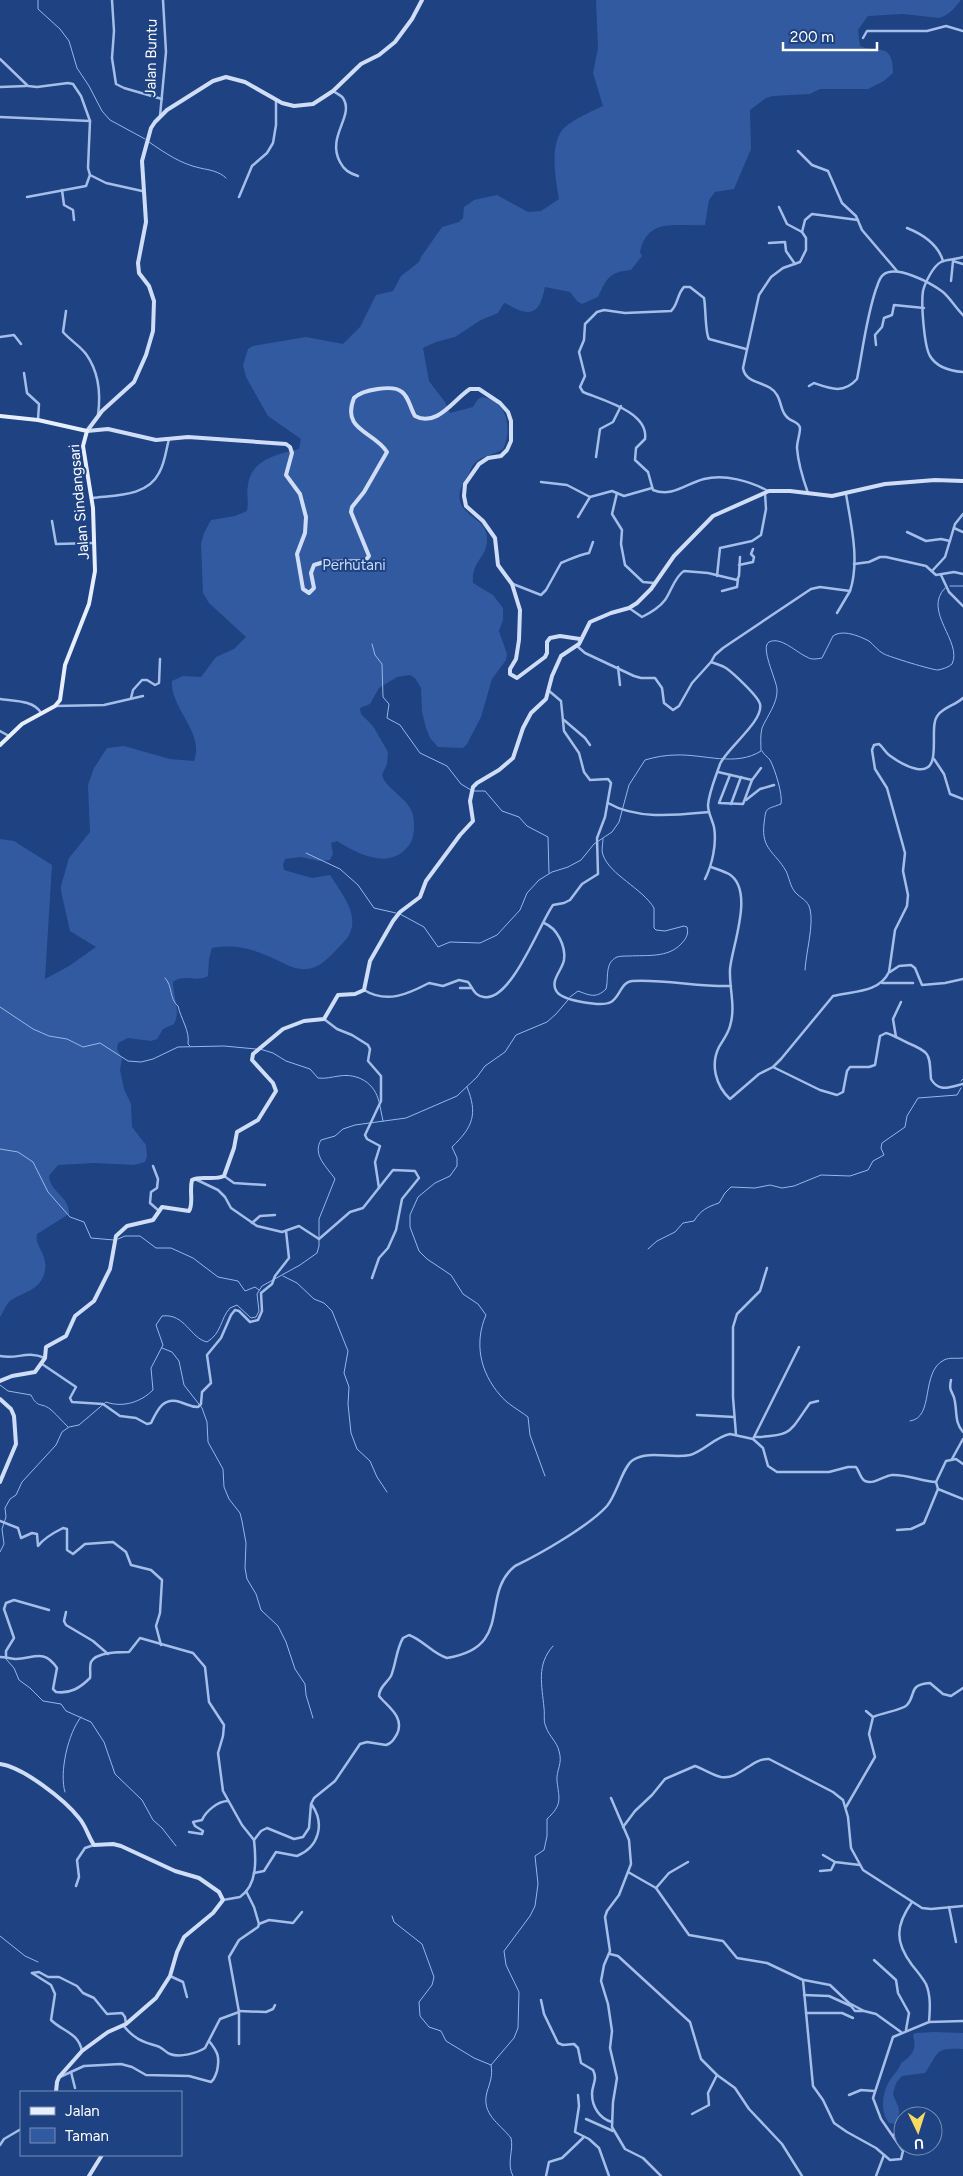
<svg xmlns="http://www.w3.org/2000/svg" width="963" height="2176" font-family="Figtree,sans-serif">
	<style>
		.green { fill: #325aa0 }
		.lines { fill: none; stroke-linecap: round; stroke-linejoin: round }
		.stream { stroke: #97b7eb; stroke-width: 1 }
		.street { stroke: #a4bee9; stroke-width: 2.5 }
		.secondary { stroke: #cfddf7; stroke-width: 4 }
		.primary { stroke: #e7eefe; stroke-width: 4 }
		.labels { text-anchor: middle; dominant-baseline: central; stroke-width: 4; stroke-linejoin: round; paint-order: stroke }
		.street-label { font-size: 15px; fill: #fff; stroke: #1e4282 }
		.park-label { font-size: 15px; fill: #c8daf7; stroke: #1e4282 }
	</style>
	<rect width="100%" height="100%" fill="#1e4282"/>
	<g class="green">
		<path d="M596,0H961C954,8 950,15 939,18L903,14L868,16L858,30L860,46C878,54 893,41 893,73L884,81L868,89H820L810,94L773,96L766,98L750,110L751,149L734,189L715,192L709,200L705,225C675,227 648,217 640,252L642,256L631,270C609,272 607,278 598,297L582,304L577,301L570,292L545,287C541,305 537,319 514,308C510,306 508,304 504,303L498,313L481,320L455,337L436,342L423,348L429,381L445,402L450,413L473,407L478,399L482,397C507,400 513,429 503,449C494,455 484,455 476,462C471,466 471,471 468,475C441,515 486,513 487,537C488,559 471,560 473,583L493,595L503,608V620L499,631L507,654L506,660L492,679L481,717L467,744L463,748L438,747L430,738L426,728L422,712L421,688L415,678L410,675L397,677L379,688L370,704L360,708L361,714L373,726L388,752L387,764L382,775L384,780C391,791 407,799 412,812C415,820 415,834 411,842C393,872 359,855 337,841L331,843L333,854L330,860L319,861L301,857L285,859L283,865L284,870L312,878L330,875C344,897 366,922 341,945C334,952 324,964 315,967C297,974 283,962 268,956C250,948 231,944 212,948L209,959L208,976C196,983 184,973 173,982C173,995 181,1012 174,1024L163,1029L157,1039L151,1041L128,1038L118,1043L117,1049L122,1059L120,1070L124,1089L131,1104L132,1127L146,1145L147,1156L145,1162L134,1165L94,1163L58,1165L49,1176C50,1192 70,1197 69,1214L37,1234C34,1246 48,1254 45,1270C42,1292 19,1292 8,1303C5,1307 3,1313 0,1317V839L14,841L52,865L45,979L69,966L96,947L70,931L61,891V886L69,858L90,832L88,785L94,768L107,748L124,746L170,759L194,761C205,732 170,709 172,681L183,676L201,677L216,657L234,649L246,637L209,603L203,593L201,544L204,533L211,520L235,516L247,511C249,500 246,494 248,485C251,459 279,454 299,449L301,439L268,416L246,377L243,365L248,349L253,346L306,337L343,344L360,327L376,295L393,291L401,276L419,262L421,257L442,227L459,222L463,218L464,207L474,200L497,195L528,212L541,211L559,199C556,180 548,143 565,127C576,118 590,112 603,106L593,73L598,48Z"/>
		<path d="M934,2032L963,2033V2049C933,2048 940,2052 925,2073L902,2076L896,2083L893,2094C898,2109 903,2108 895,2124L889,2123C880,2112 882,2092 890,2080C894,2074 899,2070 901,2063C913,2055 917,2049 913,2035L915,2033Z"/>
	</g>
	<g class="lines">
		<g class="stream">
			<path d="M38,0V9L60,29L69,41L77,68L89,86L102,111L110,120L145,139"/>
			<path d="M149,142C165,153 181,164 200,168C209,170 219,171 226,178"/>
			<path d="M950,586H963"/>
			<path d="M372,644L375,655L382,664L383,697L389,704L387,718L400,725L420,753L447,766L461,784L471,790"/>
			<path d="M762,751C764,755 768,757 770,760C775,769 783,795 781,804C765,810 766,807 764,824C761,849 775,852 786,871C789,877 790,886 795,892C800,898 808,900 810,909C814,925 806,952 805,970"/>
			<path d="M474,791H485L502,811L519,817L527,826L548,837L549,873"/>
			<path d="M306,853L340,869L358,885L374,908L396,913"/>
			<path d="M400,914L424,927L438,947L450,942L480,943L497,935L520,910L527,893L539,880L552,872L568,867L581,860L594,844L612,832L619,822L629,785L645,760C655,757 666,755 676,755C704,754 736,767 761,751C761,743 760,736 762,728C767,716 778,703 777,689C776,679 760,647 769,642C781,636 797,653 807,657C811,660 817,659 822,658L833,636C843,629 859,636 869,641C874,645 878,651 884,654C890,657 932,670 938,670C943,669 949,667 952,664C963,642 922,611 945,588"/>
			<path d="M165,978C173,986 169,999 178,1006C181,1019 190,1031 188,1044L190,1046"/>
			<path d="M570,997L578,991C589,995 596,999 606,989C609,979 604,963 617,957C620,956 626,956 629,956C647,955 668,958 681,944C686,939 689,934 687,927L684,926L665,931L656,930L654,928V908C642,888 610,875 603,855C601,850 603,844 603,839"/>
			<path d="M0,1007L33,1029L49,1036L67,1039L83,1047L100,1043L128,1061L141,1062L153,1059L178,1047L224,1046L256,1049"/>
			<path d="M260,1049L273,1053L286,1061L310,1069L318,1078C326,1079 331,1077 339,1076C358,1073 375,1083 379,1102"/>
			<path d="M961,1081L963,1079"/>
			<path d="M467,1087C478,1114 473,1127 452,1147L457,1158V1166L450,1176L435,1183L418,1197L410,1215V1227L419,1251L427,1259L451,1275L463,1294L478,1304L486,1315C474,1343 480,1372 500,1395C507,1404 519,1410 528,1417L530,1435L545,1476"/>
			<path d="M380,1106L383,1121"/>
			<path d="M0,1149L18,1152L33,1162L48,1192L70,1217L84,1222L91,1238L114,1240"/>
			<path d="M118,1239L125,1236H140L156,1248H171L193,1258L218,1277L238,1281L245,1291L255,1287L259,1290"/>
			<path d="M648,1249L657,1241L675,1232L683,1223L694,1221C701,1210 707,1207 719,1203L725,1193L731,1187L755,1188L770,1185L782,1188L794,1186L821,1175L850,1176L868,1170L873,1161L884,1155L881,1148L882,1143L905,1127L907,1116L918,1098L957,1095L961,1088"/>
			<path d="M283,1276L297,1283L314,1299L324,1303L332,1311L348,1351L344,1373L349,1387L348,1404L351,1433L357,1449L370,1461L377,1477L387,1492"/>
			<path d="M162,1348L172,1352L179,1361L184,1385L202,1408L207,1422L208,1442L223,1469L224,1487L229,1499L240,1513L242,1521L246,1543L245,1568L247,1579L256,1594L261,1610L278,1626L286,1642L295,1669L305,1684L306,1695L313,1718"/>
			<path d="M0,1385L8,1391L31,1395C38,1409 41,1402 50,1409C55,1413 63,1422 68,1427"/>
			<path d="M910,1421C935,1418 920,1372 944,1360C950,1357 956,1359 963,1358"/>
			<path d="M0,1552L4,1544L2,1529L6,1517L5,1508L10,1499L16,1495L22,1482L56,1445L62,1432L69,1427L79,1425L106,1402C123,1408 141,1402 153,1390L151,1368L163,1345L156,1325L162,1316C185,1313 190,1338 207,1342C222,1333 220,1319 230,1308L237,1305L251,1318L256,1317L259,1311L257,1294L262,1286L300,1265L317,1253L319,1246V1219L335,1179C327,1167 312,1155 321,1140L335,1136L343,1129L355,1125L406,1118L457,1096L477,1077L485,1066L505,1052L516,1035L547,1022L556,1014L568,1000"/>
			<path d="M6,1659L14,1668L19,1680L30,1688L43,1701L61,1704L66,1711L91,1722L104,1742L115,1774L142,1800L153,1820L162,1828L176,1846"/>
			<path d="M65,1792C59,1773 68,1733 81,1717"/>
			<path d="M392,1916L394,1922L422,1944L434,1977L432,1985L419,2002L420,2016L429,2027L441,2031L446,2041L474,2058L491,2065"/>
			<path d="M0,1936L25,1956L38,1962"/>
			<path d="M513,2176C506,2164 514,2150 511,2138C499,2123 481,2114 487,2092C490,2082 493,2076 491,2065L514,2038L518,2028L519,1992L506,1965L504,1951L530,1916L535,1906L538,1884L535,1856L544,1850L547,1836V1819C563,1804 559,1799 557,1781C556,1770 563,1764 559,1751C557,1742 549,1736 546,1727C543,1721 545,1715 544,1708C542,1685 536,1665 553,1646"/>
		</g>
		<g class="street">
			<path d="M112,0L114,31L112,58L116,84L124,88L162,99"/>
			<path d="M863,38L867,31H927L946,26L963,31"/>
			<path d="M0,59L28,86L37,87L68,83L73,84L81,96L90,121"/>
			<path d="M0,87L26,86"/>
			<path d="M333,91C336,93 341,95 343,98C355,116 326,136 340,162C344,170 349,173 358,176"/>
			<path d="M160,116L166,52L163,0"/>
			<path d="M0,117L90,121L88,168L90,175L106,183L142,191"/>
			<path d="M798,151L812,165L828,171L842,203L856,216L862,230L897,271"/>
			<path d="M62,190L64,205L73,210L74,220"/>
			<path d="M27,197L86,186L90,175"/>
			<path d="M239,197L252,166L267,153L273,143L276,125V100"/>
			<path d="M779,207L787,224L802,232L806,238V250L800,262L783,268L771,277L759,295L743,368C746,386 769,380 777,395C781,401 781,411 786,416C790,422 799,421 800,428C800,435 797,441 797,448C798,462 803,479 808,493"/>
			<path d="M907,228C922,234 938,244 943,261"/>
			<path d="M802,232L805,220L812,214L858,220"/>
			<path d="M769,243L785,242L786,251L795,264"/>
			<path d="M963,257C956,260 946,259 941,262C933,266 925,283 923,291C921,303 924,346 930,356C937,368 950,371 963,372"/>
			<path d="M951,281L953,261L963,264"/>
			<path d="M66,311L63,332C70,340 80,346 86,354C99,372 101,393 98,415"/>
			<path d="M0,337L14,335L21,344"/>
			<path d="M876,345L875,335L882,327L884,318L892,315L894,305L924,308"/>
			<path d="M746,349L709,339C705,333 706,308 704,298L690,287H684C677,294 678,305 671,311L625,313L604,310L597,312L585,324L584,340L579,352L585,376L580,387L583,392C602,400 649,412 645,439L636,448L635,460L648,472L653,490C672,498 687,483 704,479C725,474 750,481 768,491"/>
			<path d="M24,373L27,393L39,404L38,420"/>
			<path d="M809,386L814,383C831,389 844,394 857,379C863,349 866,319 876,289C878,285 879,278 883,275C896,264 931,283 943,292C950,298 956,308 963,315"/>
			<path d="M596,457L600,429L613,422L621,406"/>
			<path d="M541,482L567,485L590,497"/>
			<path d="M617,493L612,514L622,530L621,544L625,565L643,582L654,583"/>
			<path d="M92,498C114,495 147,497 159,473C165,463 166,450 169,439"/>
			<path d="M578,517L590,497L612,491L624,496L652,488"/>
			<path d="M52,521L56,544L93,543"/>
			<path d="M954,528L963,532"/>
			<path d="M907,532L926,541L941,539L950,541"/>
			<path d="M854,564L869,562L880,557H886L926,566L936,575L954,572L963,574"/>
			<path d="M739,565L753,562L754,557L751,554L753,549"/>
			<path d="M932,571L945,557L955,524L963,514"/>
			<path d="M941,575L949,592L963,606"/>
			<path d="M717,576L720,548L752,541L761,535L766,509L765,493"/>
			<path d="M513,584L541,595L546,590L561,563C571,559 578,555 589,553L593,542"/>
			<path d="M722,591L737,587L738,579"/>
			<path d="M629,608L642,617C650,613 659,608 665,600C671,592 675,576 684,571L708,573L737,580L739,576L740,557"/>
			<path d="M837,613L850,591"/>
			<path d="M577,646L585,653L634,676L641,678H655L662,688L664,703L673,710L679,706L692,683L711,662C716,664 721,665 726,668C733,673 758,696 760,704C764,721 727,748 720,764C716,776 709,792 708,805C708,813 712,819 714,827C717,844 712,865 705,879"/>
			<path d="M711,662L715,655L723,648L811,589L820,587L850,591C860,561 851,524 846,494"/>
			<path d="M618,667L620,685"/>
			<path d="M131,698L133,690L142,680H147L155,685L159,683L160,659"/>
			<path d="M0,699C13,701 34,700 41,713"/>
			<path d="M55,706L104,705L143,696"/>
			<path d="M564,720L585,738L590,745"/>
			<path d="M0,731L9,736"/>
			<path d="M934,759L944,774L950,794L963,799"/>
			<path d="M718,772L752,780L761,768"/>
			<path d="M730,775L719,803L743,804L752,780"/>
			<path d="M746,800L760,789L774,785"/>
			<path d="M608,803C637,820 677,815 709,812"/>
			<path d="M731,804L741,777"/>
			<path d="M711,867C717,869 723,871 729,874C755,890 732,946 730,969C729,988 736,1007 730,1026C728,1034 723,1040 719,1047C710,1065 716,1086 730,1099L759,1074L773,1067L781,1059L833,996C853,991 879,993 889,972L895,930L907,906L908,895L903,871L905,853L902,842L887,788L875,769L872,750L874,745L879,744C883,747 885,752 889,755C897,761 907,767 917,769C945,774 927,727 938,715C944,707 956,705 963,698"/>
			<path d="M544,923C557,928 566,946 564,960C562,971 549,981 557,992C564,1001 602,1007 611,1002C620,997 621,982 632,981C665,979 698,987 731,986"/>
			<path d="M890,972L899,966L911,965L915,968L922,985L945,983L963,979"/>
			<path d="M882,983H913"/>
			<path d="M460,988H472"/>
			<path d="M364,990C387,1004 408,994 429,983L443,986L459,980L468,982C473,988 474,996 484,997C511,1002 540,923 553,905L564,903L570,900L582,884L598,874L597,838L605,817L611,783L608,779L590,780L584,772L579,753L564,731L561,701L548,690"/>
			<path d="M324,1019L337,1029L352,1035L368,1045L370,1049L368,1061L381,1076V1101L365,1135L367,1139L380,1146L375,1162L379,1188"/>
			<path d="M896,1037L893,1019L901,1002"/>
			<path d="M773,1067L820,1090L837,1095L843,1092L847,1071L850,1067H869L875,1065L880,1036L886,1033C894,1035 901,1040 908,1043C932,1053 929,1055 931,1079C939,1093 950,1087 963,1084"/>
			<path d="M153,1166L158,1179L157,1188L151,1192L150,1203L158,1210"/>
			<path d="M224,1176L234,1183L265,1185"/>
			<path d="M195,1179L218,1190L225,1197L231,1208L257,1226L282,1232L299,1226L319,1239L350,1212L363,1208L393,1170L415,1171L419,1178L402,1199L396,1230L388,1248L379,1258L372,1278"/>
			<path d="M252,1223L260,1216L275,1215"/>
			<path d="M0,1356C18,1360 25,1350 45,1358"/>
			<path d="M42,1364L76,1387L70,1398L72,1402L103,1404L120,1416L136,1418L147,1424L151,1423C157,1411 163,1396 180,1402C187,1404 190,1407 198,1407L201,1404L202,1392L211,1383L207,1355L221,1338L231,1315L235,1310L239,1311L250,1322L258,1320L262,1311L261,1293L272,1284L275,1276L289,1258L286,1231"/>
			<path d="M951,1380C948,1393 954,1391 955,1402C957,1414 955,1423 963,1432"/>
			<path d="M697,1415L734,1417"/>
			<path d="M736,1435L733,1397V1327L737,1314L760,1291L767,1268"/>
			<path d="M756,1437C793,1436 789,1432 810,1403L818,1401"/>
			<path d="M753,1439L799,1347"/>
			<path d="M952,1459L963,1439"/>
			<path d="M936,1482L946,1461L956,1459L963,1464"/>
			<path d="M0,1521L18,1528L21,1538L32,1533L37,1534L38,1546C43,1539 55,1532 63,1528L67,1529V1550L73,1554L85,1544L113,1542L126,1552L131,1565L151,1570L162,1580L160,1613L156,1626L161,1645"/>
			<path d="M897,1530L911,1529L924,1523L938,1489"/>
			<path d="M66,1612L64,1621L66,1625L93,1641L108,1654"/>
			<path d="M0,1657C6,1657 11,1659 16,1659C35,1658 44,1649 57,1668L53,1689L56,1692C70,1694 80,1688 90,1678C91,1673 89,1667 91,1662C96,1652 119,1652 129,1652L140,1638L193,1653L205,1667L209,1702L224,1725L223,1736L218,1753L223,1791L242,1825L254,1840"/>
			<path d="M6,1657V1651L14,1638L4,1609L6,1603L14,1600L49,1610"/>
			<path d="M866,1711L873,1717"/>
			<path d="M611,1798L629,1840L631,1864L619,1895L607,1911L605,1917L610,1951L604,1965L601,1981L608,2004L612,2031L610,2048L617,2078L613,2102L612,2127L625,2149L643,2158L661,2176"/>
			<path d="M846,1807L875,1757L869,1734L873,1717C881,1713 903,1710 907,1705C917,1694 907,1685 930,1683L943,1694L951,1696L963,1688"/>
			<path d="M623,1827L635,1811L652,1795L665,1779L695,1766C704,1769 712,1775 721,1777C740,1780 751,1758 769,1759L833,1792L843,1800L848,1817L851,1848L863,1870L922,1908L931,1909L963,1906"/>
			<path d="M189,1832L202,1834L203,1831L195,1826L193,1822L202,1820C206,1811 218,1801 228,1801"/>
			<path d="M823,1855L835,1862L860,1865"/>
			<path d="M820,1871L831,1870L835,1862"/>
			<path d="M628,1872L656,1888L689,1935L723,1941L737,1958L767,1963L803,1980L813,2086L823,2100L834,2123L847,2132L876,2148L890,2160L901,2159L903,2151L881,2119L873,2098L893,2037L929,2022C930,2009 931,1996 926,1984C922,1977 917,1971 912,1965C895,1942 895,1926 912,1902"/>
			<path d="M254,1873L264,1871L276,1852L297,1856C319,1847 325,1824 312,1805"/>
			<path d="M76,1886L79,1877L77,1860L85,1848L94,1845"/>
			<path d="M656,1888L669,1873L688,1862"/>
			<path d="M223,1900L240,1897C258,1885 256,1858 254,1840L261,1831L267,1828L294,1839L303,1837L309,1828L311,1804L314,1798L335,1781L360,1744L367,1742L386,1745C392,1743 394,1739 397,1734C405,1717 388,1707 379,1696C379,1687 387,1683 391,1676C396,1664 396,1650 403,1638L409,1635C423,1640 433,1654 447,1658C515,1647 479,1595 515,1566C540,1554 589,1526 607,1506C617,1494 623,1466 633,1460C650,1450 671,1459 690,1455C704,1451 715,1437 730,1434L753,1439L763,1448L768,1466L777,1472H829L848,1467H856C860,1472 860,1478 865,1481C874,1485 883,1476 892,1475C906,1474 921,1481 936,1482L938,1489L963,1499"/>
			<path d="M949,1907L956,1942"/>
			<path d="M259,1924L269,1920L293,1923L302,1912"/>
			<path d="M610,1954L618,1956L690,2022L701,2059L717,2075L735,2088L749,2109L782,2144L802,2176"/>
			<path d="M874,1960L896,1980L898,1993L909,2013L906,2030"/>
			<path d="M32,1973L39,1972L48,1977H59L77,1986L83,1993L94,1998L107,2014L122,2013L125,2017L126,2024"/>
			<path d="M32,1973L51,1985L55,1994L51,2020C63,2032 78,2032 82,2051"/>
			<path d="M170,1976L183,1982L187,1997"/>
			<path d="M804,1980L830,1985L849,2003L864,2011L876,2014L901,2032"/>
			<path d="M804,1995L829,1996L851,2006L855,2011H863"/>
			<path d="M541,2000L544,2014L558,2043L563,2045L574,2044L578,2048L581,2063L593,2070C598,2080 592,2084 592,2094C592,2107 600,2119 612,2122"/>
			<path d="M239,2011L266,2012L273,2009L275,2005"/>
			<path d="M239,2012V2044"/>
			<path d="M806,2013H842L853,2018"/>
			<path d="M929,2022L963,2021"/>
			<path d="M123,2025C133,2038 142,2042 157,2046C162,2047 165,2052 170,2054C180,2058 197,2053 205,2048L220,2019L239,2012L229,1957L239,1940L258,1927L259,1924L254,1907L246,1891"/>
			<path d="M71,2072L75,2088"/>
			<path d="M60,2077L84,2066L121,2064L132,2067L146,2075L189,2076L211,2082C215,2079 215,2076 217,2071C220,2057 218,2052 209,2041"/>
			<path d="M578,2095L579,2106L575,2132L589,2139L599,2148L609,2176"/>
			<path d="M849,2095L861,2090L874,2091"/>
			<path d="M692,2114L709,2105L708,2093L717,2075"/>
			<path d="M586,2119L613,2131"/>
			<path d="M893,2135L903,2132"/>
			<path d="M0,2145L4,2139L21,2129"/>
			<path d="M546,2176L549,2162L562,2158L584,2137"/>
			<path d="M876,2176L884,2155"/>
		</g>
		<g class="secondary">
			<path d="M87,431L108,429L156,440L188,437L286,444L290,447L292,453L286,475L300,494L306,517L305,533L297,554L303,589L309,593L314,588L311,573L314,565L324,562L365,561L369,556L351,512L352,507L364,492L387,452C374,431 341,431 354,398C362,390 393,384 402,392C409,397 410,408 415,416C437,428 454,399 470,389H479L500,403L508,412L511,421V441L507,450L501,456L488,458L479,464L465,484L464,496L466,506L483,521L495,538L498,565L512,584L520,610L519,640L516,659L510,669V674L517,678L545,657L547,653V642L550,638L560,636L580,639"/>
			<path d="M87,431L102,411L134,382L146,355L153,331L154,301L149,286L139,273L138,263L146,222L142,161L151,128L155,122L167,110L213,81L226,77L245,82L282,103L294,106L313,104L333,91L361,64L379,55L395,42L412,19L422,0"/>
			<path d="M0,1381L12,1376L35,1372L45,1358L46,1347L66,1336L75,1316L94,1301L110,1269L116,1236L127,1226L153,1220L162,1207L189,1211C194,1203 189,1191 192,1180C201,1175 213,1181 224,1176L234,1148L237,1132L258,1120L276,1091L273,1083L252,1060L253,1054L283,1029L304,1021L324,1019L338,995L355,994L364,990L370,961L393,921L400,912L420,897L426,881L460,835L473,821L470,801L473,787L477,783L499,770L513,758L523,728L531,713L546,699L552,676L561,656L579,644L590,622L611,613L629,608L637,603L651,589L674,556L713,516L769,491H790L832,496L885,484L935,480L963,481"/>
			<path d="M0,1399L11,1409L14,1416L16,1444L0,1482"/>
			<path d="M0,1764C23,1767 65,1800 79,1818C86,1826 88,1836 94,1845L113,1844L121,1846L175,1871L199,1878L219,1892L223,1900L213,1913L184,1937L177,1952L170,1976L156,1998L126,2024L108,2032L82,2051L59,2077L57,2082L56,2092"/>
			<path d="M89,2176L102,2155"/>
		</g>
		<path class="primary" d="M0,416L38,420L87,431L83,446L93,508L95,571L89,604L65,665L60,700L55,706L22,724L0,745"/>
	</g>
	<g class="labels">
		<g class="street-label">
			<text transform="translate(151 58) rotate(-89)">Jalan Buntu</text>
			<text transform="translate(79 502) rotate(-95)">Jalan Sindangsari</text>
		</g>
		<g class="park-label">
			<text x="354" y="565">Perhutani</text>
		</g>
	</g>
	<rect x="20" y="2091" width="162" height="65" fill="#1e4282" stroke="#788eb4"/>
	<rect x="30" y="2107" width="25" height="8" fill="#e7eefe" stroke="#788eb4"/>
	<text x="65" y="2116" font-size="15" fill="#ffffff">Jalan</text>
	<rect x="30" y="2128" width="25" height="15" fill="#325aa0" stroke="#788eb4"/>
	<text x="65" y="2141" font-size="15" fill="#ffffff">Taman</text>
	<g transform="translate(918 2131) rotate(176)"><circle r="24" fill="#1e4282" stroke="#788eb4"/>
	<path d="M0-4L9 19L0 12L-9 19Z" fill="#f8d963"/>
	<text y="-8" font-size="14" font-weight="bold" text-anchor="middle" fill="#ffffff">U</text>
	</g>
	<path d="M783 42v8h94v-8" fill="none" stroke="#ffffff" stroke-width="2.5"/>
	<text x="790" y="42" font-size="15" fill="#ffffff" stroke="#1e4282" stroke-width="4" paint-order="stroke">200 m</text>
</svg>
